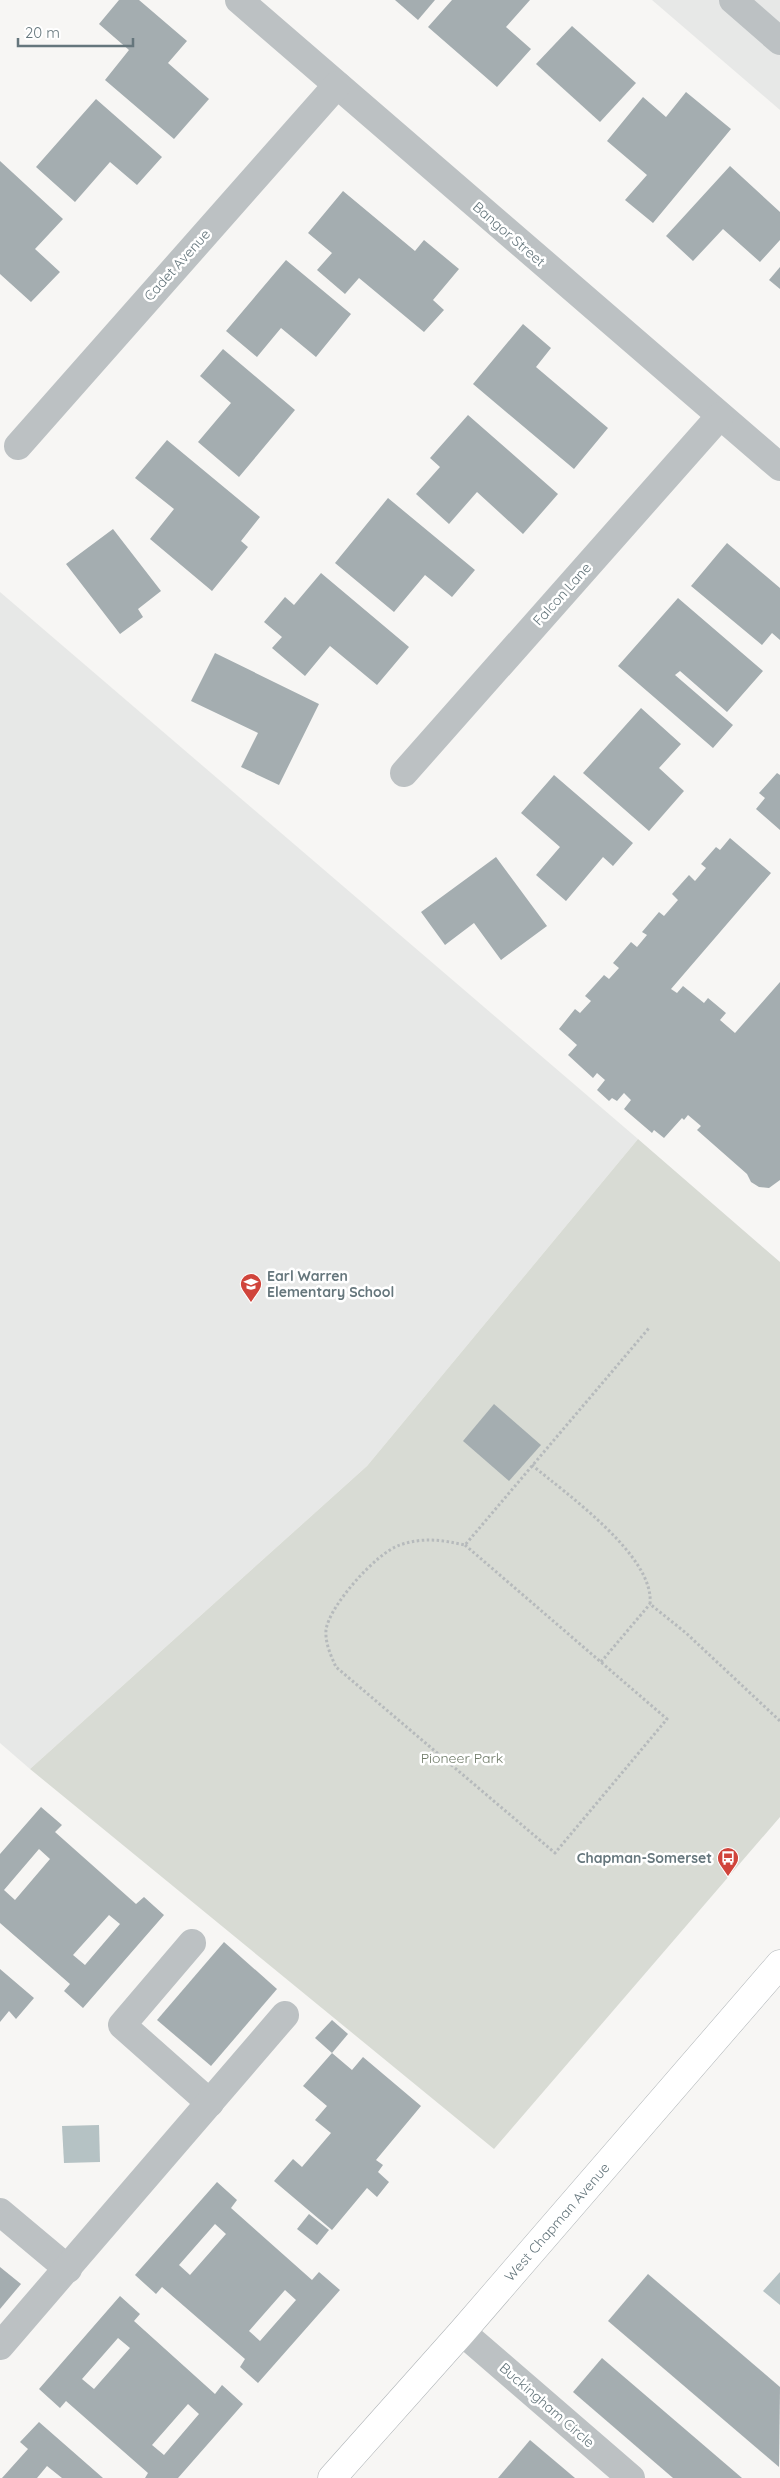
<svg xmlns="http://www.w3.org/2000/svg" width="780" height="2478" font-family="Quicksand,sans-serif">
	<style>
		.built { fill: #e7e8e7 }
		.green { fill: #d8dbd4 }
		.water { fill: #b5c2c4 }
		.building { fill: #a4adb0; fill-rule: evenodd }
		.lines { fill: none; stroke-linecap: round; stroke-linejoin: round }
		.major-casing { stroke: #b0b5b8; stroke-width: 29 }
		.path { stroke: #b6babc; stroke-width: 3; stroke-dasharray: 2.5 2.5; stroke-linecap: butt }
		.minor { stroke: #bcc1c3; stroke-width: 28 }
		.major { stroke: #fff; stroke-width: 28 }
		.labels { text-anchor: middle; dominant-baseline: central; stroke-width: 5; stroke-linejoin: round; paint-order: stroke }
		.street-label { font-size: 14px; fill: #65767c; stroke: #fff }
		.poi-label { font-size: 14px; font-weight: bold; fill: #65767c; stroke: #fff; text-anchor: start }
		.park-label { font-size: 14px; fill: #6e7a67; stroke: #fff }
	</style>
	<rect width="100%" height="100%" fill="#f7f6f4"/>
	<g class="built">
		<path d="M652,0H780V110Z"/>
		<path d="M0,592L638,1139L367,1466L30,1769L0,1743Z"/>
	</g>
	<path class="green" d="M638,1139L780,1262V1817L494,2149L30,1769L367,1466Z"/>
	<g class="water">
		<path d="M99,2125L100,2162L64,2163L62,2126Z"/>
		<path d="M780,2272V2305L763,2291Z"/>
	</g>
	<g class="building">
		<path d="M119,0H139L187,41L168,63L209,99L174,139L105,80L129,50L99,24Z"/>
		<path d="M395,0H435L418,20Z"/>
		<path d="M452,0H530L506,27L531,49L497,87L428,27Z"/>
		<path d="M572,26L636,83L600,122L536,64Z"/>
		<path d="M686,92L731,129L653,223L625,200L647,175L607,141L643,97L666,117Z"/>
		<path d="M96,99L162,157L137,185L110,162L75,202L36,167Z"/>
		<path d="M0,161L63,219L35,249L60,272L31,302L0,274Z"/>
		<path d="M730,166L780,212V240L760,262L723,229L693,261L666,236Z"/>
		<path d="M343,191L415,251L424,240L459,269L433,300L444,310L424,332L359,278L345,294L317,270L332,253L308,233Z"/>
		<path d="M286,260L351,314L316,357L281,328L257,357L226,331Z"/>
		<path d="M780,267V289L769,280Z"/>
		<path d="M523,324L551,348L536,367L608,428L574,469L473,384Z"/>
		<path d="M223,349L295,410L239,477L198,442L231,403L200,376Z"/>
		<path d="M468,415L558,494L523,534L477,492L449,524L416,494L440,467L430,458Z"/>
		<path d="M167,440L260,517L241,541L248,547L212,591L150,539L174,509L135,478Z"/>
		<path d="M388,498L475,570L452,597L425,575L394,612L335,563Z"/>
		<path d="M113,529L161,591L138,609L143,617L120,634L66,564Z"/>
		<path d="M727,543L780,588V640L772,633L762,645L691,586Z"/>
		<path d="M321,573L409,647L377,685L330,646L305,676L272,648L282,637L264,622L285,597L294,605Z"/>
		<path d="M678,598L763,671L727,712L680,671L675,675L733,725L713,748L618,666Z"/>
		<path d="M215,653L319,704L279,785L241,767L258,733L191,701Z"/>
		<path d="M641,708L681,744L659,768L684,791L649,831L583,773Z"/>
		<path d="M777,773L780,775V830L756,809L765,798L759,793Z"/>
		<path d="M554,775L633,843L613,866L603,857L566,901L536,875L560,847L521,813Z"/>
		<path d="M730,838L771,873L671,989L677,993L683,986L704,1003L708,998L726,1013L720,1020L735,1033L780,982V1180L769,1188L759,1187L751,1182L747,1174L697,1130L701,1126L688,1115L684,1120L682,1118L664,1138L654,1130L652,1133L624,1109L631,1100L624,1093L617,1101L612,1098L609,1101L597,1090L605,1080L597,1073L593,1078L568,1055L577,1045L559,1029L575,1009L580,1013L591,1001L585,996L604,975L609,979L619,968L613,963L631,942L637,947L647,935L642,932L659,912L664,916L678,900L672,894L689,875L695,881L706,868L701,864L716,847L720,850Z"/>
		<path d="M496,857L547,926L501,960L474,923L445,945L421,912Z"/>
		<path d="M494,1404L541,1445L509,1481L463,1441Z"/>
		<path d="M41,1807L62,1825L55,1832L136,1904L144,1897L164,1915L83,2008L64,1991L70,1984L0,1923V1854ZM39,1849L50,1859L15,1900L4,1890ZM109,1915L120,1924L85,1965L73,1955Z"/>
		<path d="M224,1942L277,1989L211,2066L157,2020Z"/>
		<path d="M0,1969L34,1998L16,2019L9,2011L0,2022Z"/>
		<path d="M332,2020L348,2034L332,2053L315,2038Z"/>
		<path d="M332,2053L352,2070L363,2057L421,2106L376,2160L383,2165L378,2172L389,2182L377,2197L367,2188L332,2230L274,2181L293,2159L302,2167L331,2133L315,2120L327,2106L303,2086Z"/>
		<path d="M217,2182L237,2200L231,2208L312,2280L319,2272L340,2290L258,2383L240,2367L245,2359L162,2287L156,2294L135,2275ZM215,2224L226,2234L190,2275L179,2265ZM285,2290L296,2300L260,2341L249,2331Z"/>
		<path d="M309,2214L329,2230L317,2245L297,2229Z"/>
		<path d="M0,2267L21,2284L0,2309Z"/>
		<path d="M648,2274L780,2387L779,2467L608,2321Z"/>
		<path d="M120,2296L140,2314L134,2321L215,2394L222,2385L243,2404L178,2478H145L148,2473L66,2401L60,2408L39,2389ZM118,2338L130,2348L94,2389L82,2379ZM188,2404L199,2414L164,2455L152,2445Z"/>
		<path d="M602,2358L742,2478H673L573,2392Z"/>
		<path d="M39,2422L103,2478H62L47,2466L37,2478H2L28,2449L20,2442Z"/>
		<path d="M530,2440L575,2478H498Z"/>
	</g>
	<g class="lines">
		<g class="major-casing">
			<path id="major" d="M332,2478L462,2332L780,1964"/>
		</g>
		<g class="path">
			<path d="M532,1465C565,1493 655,1556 650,1604L686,1633L780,1721"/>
			<path d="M465,1545L667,1719L555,1853L336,1667C331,1656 325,1643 326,1630C329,1606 377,1552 400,1545C423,1537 442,1540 465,1545L649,1328"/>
			<path d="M601,1662L650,1604"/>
		</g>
		<g class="minor">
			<path d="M239,0L780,467"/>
			<path d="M733,0L780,41"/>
			<path d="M18,446L337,85"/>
			<path d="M404,773L720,416"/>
			<path d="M192,1943L122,2025L210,2103"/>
			<path d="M0,2212L68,2269"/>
			<path d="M462,2332L631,2478"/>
			<path d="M0,2346L285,2015"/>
		</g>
		<use href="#major" class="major"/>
	</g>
	<defs>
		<g id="school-pin" transform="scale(1.125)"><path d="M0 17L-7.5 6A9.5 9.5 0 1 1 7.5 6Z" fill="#d0443b" stroke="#fff"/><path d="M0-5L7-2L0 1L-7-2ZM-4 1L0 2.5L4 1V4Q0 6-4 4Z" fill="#fff"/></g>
		<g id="bus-pin" transform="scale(1.125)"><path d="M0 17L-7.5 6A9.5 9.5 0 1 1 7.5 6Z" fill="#d0443b" stroke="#fff"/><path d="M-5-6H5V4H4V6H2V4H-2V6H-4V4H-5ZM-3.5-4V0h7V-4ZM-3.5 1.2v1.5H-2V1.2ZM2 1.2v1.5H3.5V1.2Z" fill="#fff"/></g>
	</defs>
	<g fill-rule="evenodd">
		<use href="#school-pin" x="251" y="1284"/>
		<use href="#bus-pin" x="728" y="1858"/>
	</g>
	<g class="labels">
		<g class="street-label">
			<text transform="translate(509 234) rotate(41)">Bangor Street</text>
			<text transform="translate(177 265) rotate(-48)">Cadet Avenue</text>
			<text transform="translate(562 594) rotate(-48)">Falcon Lane</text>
			<text transform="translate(557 2222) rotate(-49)">West Chapman Avenue</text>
			<text transform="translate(547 2405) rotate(41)">Buckingham Circle</text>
		</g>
		<g class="poi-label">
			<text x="267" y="1276">Earl Warren<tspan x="267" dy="16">Elementary School</tspan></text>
			<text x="712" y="1858" text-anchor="end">Chapman-Somerset</text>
		</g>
		<g class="park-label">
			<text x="462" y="1758">Pioneer Park</text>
		</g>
	</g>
	<path d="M18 38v8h115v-8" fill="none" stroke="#65767c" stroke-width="2.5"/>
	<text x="25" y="38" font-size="15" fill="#65767c" stroke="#ffffff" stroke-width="4" paint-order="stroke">20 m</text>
</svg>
